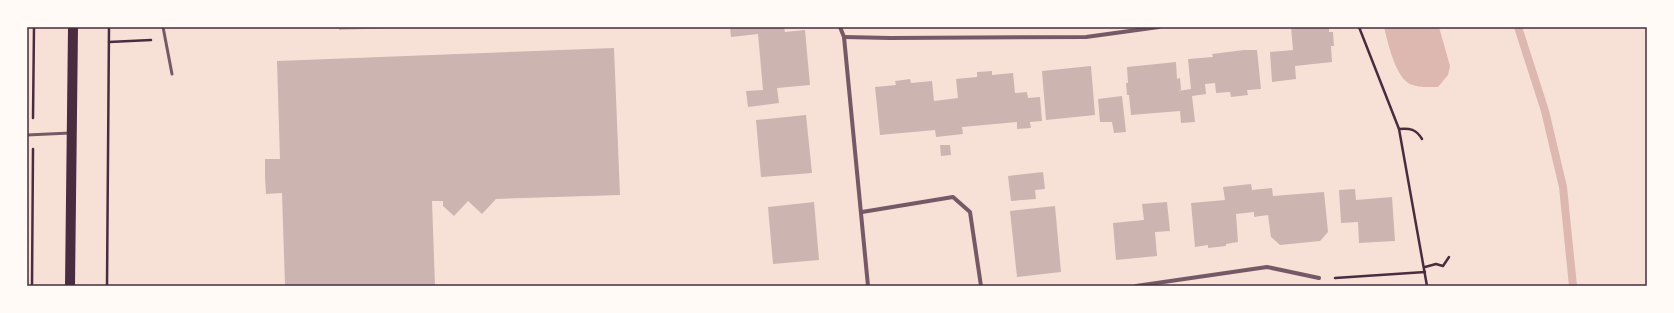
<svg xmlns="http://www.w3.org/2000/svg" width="1674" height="313" font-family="Figtree,sans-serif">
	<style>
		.water { fill: #dcb8b0 }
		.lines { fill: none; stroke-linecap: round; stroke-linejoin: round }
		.stream { stroke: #dcb8b0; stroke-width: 8 }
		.building { fill: #ccb4b1 }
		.path { stroke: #4a2c40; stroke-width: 2.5 }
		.service { stroke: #755966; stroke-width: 3 }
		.minor { stroke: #755966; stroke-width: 4 }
		.primary { stroke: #4a2c40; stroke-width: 10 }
		.neatline { fill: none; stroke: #4a2c40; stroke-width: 1.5 }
	</style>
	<rect width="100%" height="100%" fill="#f7e1d7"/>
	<path class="water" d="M1384,27H1439L1450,66L1448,75L1438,87C1429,87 1418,88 1410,84C1395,76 1388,43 1384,27Z"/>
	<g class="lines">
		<path class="stream" d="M1518,27L1545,111L1563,187L1573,286"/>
	</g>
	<g class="building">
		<path d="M339,27H392V28L339,30Z"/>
		<path d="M730,27H784L785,32L805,30L810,85L777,88L779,103L748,107L746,91L763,90L758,34L731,37Z"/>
		<path d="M1291,27H1329V32H1333L1334,46H1331L1332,62L1295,66L1296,79L1272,82L1270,52L1293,50Z"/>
		<path d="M614,48L620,195L496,199L482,214L468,201L454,216L443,206V201H432L435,286H285L282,193L266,194L265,177V159H280L277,61Z"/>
		<path d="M1244,50H1257L1261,89L1247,90L1248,95L1231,97L1230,92L1216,93L1215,83L1205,84L1206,94L1192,96L1195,122L1181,123L1180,111L1131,115L1129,95H1127L1126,83H1128L1127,67L1176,62L1177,79L1180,78L1181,90L1178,91L1191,89L1188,59L1213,57L1212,54Z"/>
		<path d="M1091,66L1095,115L1046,120L1042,71Z"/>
		<path d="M992,71V75L1013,73L1015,93L1027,92L1028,98L1040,97L1042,121L1030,122L1031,128L1017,129V122L962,127L963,134L936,137L935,130L880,135L875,87L896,85L895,81L903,80L910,79L911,83L932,81L934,101L958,98L956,79L977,77V72Z"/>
		<path d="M1122,96L1126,132L1114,133L1112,122H1100L1098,99Z"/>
		<path d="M806,115L812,173L761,177L756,120Z"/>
		<path d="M940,145H950L951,155L941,156Z"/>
		<path d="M1043,172L1045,189L1035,190L1036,199L1011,201L1008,176Z"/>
		<path d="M1251,184L1252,190L1272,188L1273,196L1324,192L1328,232L1320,241L1280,245L1271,237L1268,215L1254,217V212L1236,214L1238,242L1226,244V246L1208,248V245L1195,247L1191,203L1225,200L1223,187Z"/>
		<path d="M1355,189L1356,200L1392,197L1395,241L1359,243L1358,222L1341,223L1339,190Z"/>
		<path d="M814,202L819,260L773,264L768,207Z"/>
		<path d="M1167,202L1170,231L1155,232L1157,256L1116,260L1113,223L1144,220L1142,204Z"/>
		<path d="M1055,206L1061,272L1017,277L1010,211Z"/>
	</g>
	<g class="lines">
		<g class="path">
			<path d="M1359,27L1399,129L1427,286"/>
			<path d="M109,42L151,40"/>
			<path d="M33,118L34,27"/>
			<path d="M1399,129C1410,128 1416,129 1422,139"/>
			<path d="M1425,267L1436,264L1443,266L1449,257"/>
			<path d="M1335,278L1425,272"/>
			<path d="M32,286L33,149"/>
			<path d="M107,286L109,27"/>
		</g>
		<g class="service">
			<path d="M163,27L172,74"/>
			<path d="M27,135L70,133"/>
		</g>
		<g class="minor">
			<path d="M840,27L844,37L868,286"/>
			<path d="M844,37L890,38L1086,37L1159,27"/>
			<path d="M862,212L953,197L970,212L981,286"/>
			<path d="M1136,286L1267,267L1319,278"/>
		</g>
		<path class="primary" d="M70,286L73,27"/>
	</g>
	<rect width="1674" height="313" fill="none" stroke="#fffaf5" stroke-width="56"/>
	<rect x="28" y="28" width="1618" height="257" class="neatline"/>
</svg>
